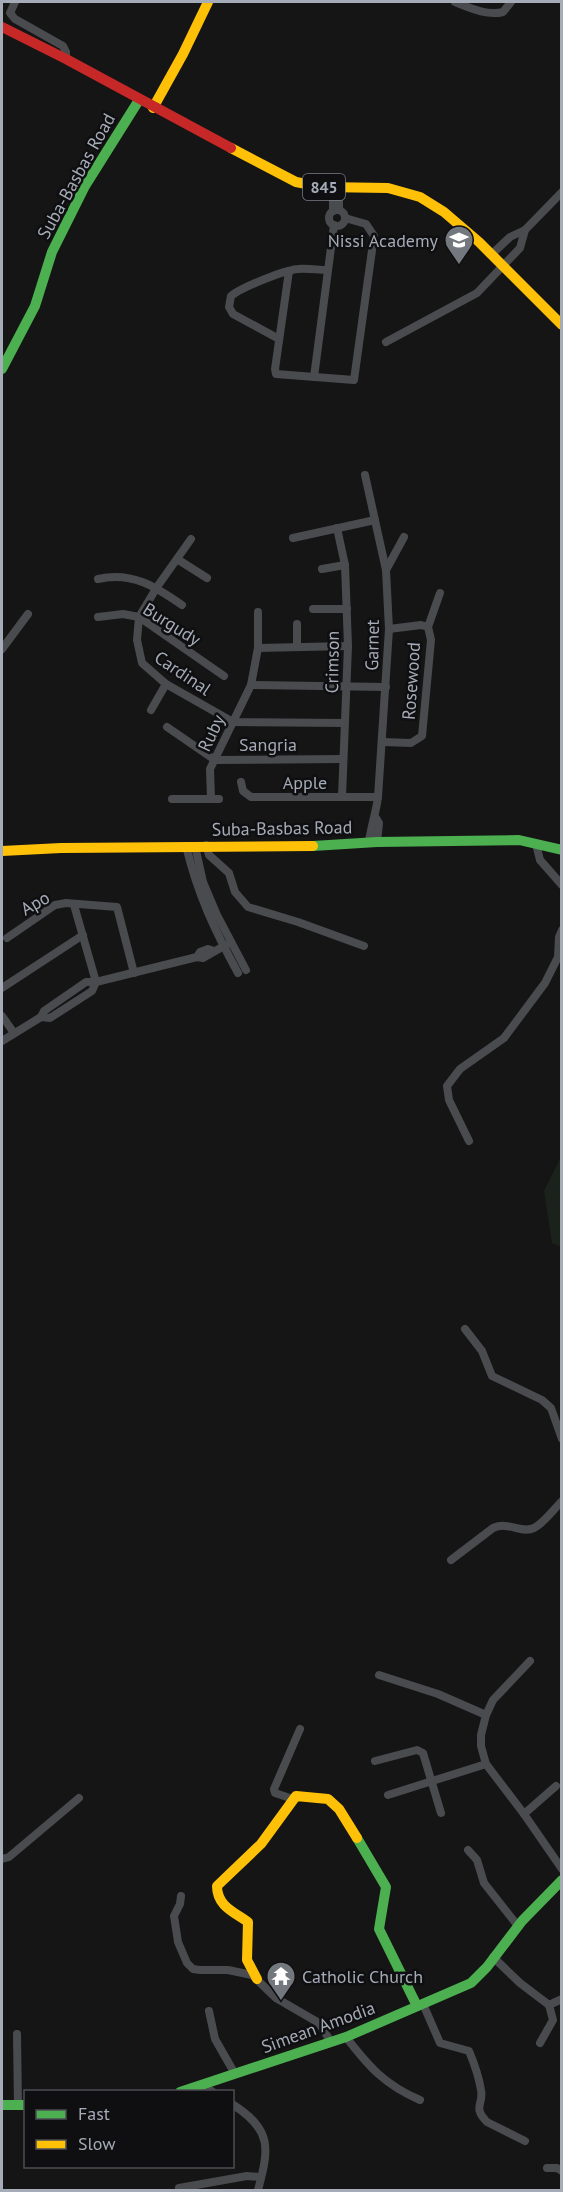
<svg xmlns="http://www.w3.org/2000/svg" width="563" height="2192" font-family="'PT Sans',sans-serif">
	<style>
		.green { fill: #1b221c }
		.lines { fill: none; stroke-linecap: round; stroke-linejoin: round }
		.street { stroke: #494b4e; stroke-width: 8 }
		.fast { stroke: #4caf50; stroke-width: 10 }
		.slow { stroke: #ffc107; stroke-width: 10 }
		.jam { stroke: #c62828; stroke-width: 10 }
		.labels { text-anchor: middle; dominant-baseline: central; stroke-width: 5; stroke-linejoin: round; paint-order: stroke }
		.shield { fill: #0f0f11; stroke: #787d85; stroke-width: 1.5 }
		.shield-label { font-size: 16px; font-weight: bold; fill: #a5acb7 }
		.street-label { font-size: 18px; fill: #a5acb7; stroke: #0f0f11 }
		.poi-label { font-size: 18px; fill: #a5acb7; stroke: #0f0f11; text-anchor: end }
	</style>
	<rect width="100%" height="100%" fill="#151515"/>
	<path class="green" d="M561,1157V1247L552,1243L544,1191Z"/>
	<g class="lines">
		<g class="street">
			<path d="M15,2L10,13L15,19L63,46L66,52V59"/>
			<path d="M455,2C470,8 487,16 503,12L511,2"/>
			<path d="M333,187V211"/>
			<circle cx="337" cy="218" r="8"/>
			<path d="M339,210V187"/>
			<path d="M492,254L510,237L525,230L562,192"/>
			<path d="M289,271L275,369L276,374L354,380L374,236L366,224L345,218"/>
			<path d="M279,339L233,314L229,307L231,296C242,287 285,270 298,269C308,268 318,270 327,270"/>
			<path d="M386,342L477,293L520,248L525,230"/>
			<path d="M314,377L334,225"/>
			<path d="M365,475L386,570L389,629L378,797C376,813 371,826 369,842"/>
			<path d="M337,528L345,565L348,646L342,797"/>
			<path d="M293,538L375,520"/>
			<path d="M191,539L157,587L139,617L137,640L142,663L166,684L233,722L345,723"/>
			<path d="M177,559L207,578"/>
			<path d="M322,569L345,565"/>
			<path d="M386,570L404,537"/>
			<path d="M98,579C132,571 156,587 182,605"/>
			<path d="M313,609H347"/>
			<path d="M98,617L123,614L139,617L224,676"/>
			<path d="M389,629L421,625L428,627"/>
			<path d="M297,647V624"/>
			<path d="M258,648L348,646"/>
			<path d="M2,649L28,614"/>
			<path d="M251,685L386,687"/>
			<path d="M151,710L166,684"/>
			<path d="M167,727L215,760L343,759"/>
			<path d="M383,742L411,743L422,736L431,640L428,627L440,593"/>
			<path d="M241,782L243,791L251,797H378"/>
			<path d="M172,799H219"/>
			<path d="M211,799L210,769L251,685L258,648V612"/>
			<path d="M376,818L379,823L377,842"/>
			<path d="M536,844L540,860L562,885"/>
			<path d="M206,845L209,855L229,873L235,892L248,907L298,922L364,946"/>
			<path d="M186,846C198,895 214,929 238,973"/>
			<path d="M195,846L203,882L217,915L246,970"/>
			<path d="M74,905L96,982"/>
			<path d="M7,938L55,905L66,903L117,907L134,973"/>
			<path d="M197,957L200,952L208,949L214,951"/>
			<path d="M2,988L83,935"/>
			<path d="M2,1016L14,1033"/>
			<path d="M41,1017L50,1018L92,991L96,982"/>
			<path d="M2,1041L41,1017L44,1011L86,982H96L197,957L203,958L231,942"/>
			<path d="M469,1141L449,1100L447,1086L460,1069L504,1038L545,983L558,957L559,937L562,930"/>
			<path d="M465,1329L482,1351L492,1376L542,1400L551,1408L562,1439"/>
			<path d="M451,1560L493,1528C509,1521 521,1534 534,1528C544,1523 554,1509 562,1501"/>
			<path d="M530,1661L493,1700L486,1715L481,1735V1746L486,1764L524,1814L562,1869"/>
			<path d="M379,1675L438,1694L486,1715"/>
			<path d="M375,1761L417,1750L423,1753L441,1813"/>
			<path d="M388,1795L486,1764"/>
			<path d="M293,1799L275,1793L274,1789L300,1729"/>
			<path d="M524,1814L556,1786"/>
			<path d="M468,1850L477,1860L484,1883L518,1926"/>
			<path d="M2,1859L9,1857L79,1798"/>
			<path d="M181,1896L180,1904L174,1916L178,1942L187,1963L193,1969L200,1970H228L252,1975L276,1998L319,2023L331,2042"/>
			<path d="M493,1957L520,1983L549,2005L553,2020L540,2043"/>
			<path d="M423,2004L440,2043L469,2051C474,2063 479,2077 481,2090C484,2104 472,2107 487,2122L525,2141"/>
			<path d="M549,2005L562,1999"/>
			<path d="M209,2011L215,2039L235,2074"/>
			<path d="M17,2034L18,2106"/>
			<path d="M346,2037C369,2067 385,2085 420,2100"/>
			<path d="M203,2085L213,2092"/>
			<path d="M232,2104C273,2130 269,2149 258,2190"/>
			<path d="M547,2168H557L562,2171"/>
			<path d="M179,2188L247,2176L261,2177"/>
		</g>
		<g class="fast">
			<path d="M2,369L35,306L52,252L85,186L139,100"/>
			<path d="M313,846L377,842L519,840L562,850"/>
			<path d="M357,1838L386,1887L379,1929L417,2006"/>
			<path d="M180,2092L346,2037L471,1983L487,1967L522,1921L562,1880"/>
			<path d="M2,2105H26"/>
		</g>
		<g class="slow">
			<path d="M153,108L183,54L208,2"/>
			<path d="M231,148L296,182L322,187L388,188L420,197L444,212L479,242L562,325"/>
			<path d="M2,851L61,848L313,846"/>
			<path d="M257,1979L247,1960L248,1922C234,1912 217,1906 217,1886L261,1844L296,1796L328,1799L339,1809L357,1838"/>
		</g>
		<path class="jam" d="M2,27L66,59L231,148"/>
	</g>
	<defs>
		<g id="school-pin" transform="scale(1.5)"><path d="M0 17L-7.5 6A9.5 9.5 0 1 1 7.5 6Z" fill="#73777e" stroke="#0f0f11"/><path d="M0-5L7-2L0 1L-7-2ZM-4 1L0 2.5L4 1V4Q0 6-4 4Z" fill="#fff"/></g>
		<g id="temple-pin" transform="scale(1.5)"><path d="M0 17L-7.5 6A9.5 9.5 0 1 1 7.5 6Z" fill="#73777e" stroke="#0f0f11"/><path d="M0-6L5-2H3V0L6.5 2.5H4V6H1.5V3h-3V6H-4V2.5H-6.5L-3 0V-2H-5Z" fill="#fff"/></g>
	</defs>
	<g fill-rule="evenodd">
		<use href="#school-pin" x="459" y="240"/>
		<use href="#temple-pin" x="281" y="1976"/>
	</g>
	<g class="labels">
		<rect class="shield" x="303" y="174" width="42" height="26" rx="4.5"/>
		<g class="shield-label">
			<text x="324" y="187">845</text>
		</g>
		<g class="street-label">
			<text transform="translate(76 176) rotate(-61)">Suba-Basbas Road</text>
			<text transform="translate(172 624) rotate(32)">Burgudy</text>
			<text transform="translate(372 645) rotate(-89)">Garnet</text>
			<text transform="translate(332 662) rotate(-89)">Crimson</text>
			<text transform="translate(183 673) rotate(34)">Cardinal</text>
			<text transform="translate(411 681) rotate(-86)">Rosewood</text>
			<text transform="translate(211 733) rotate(-65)">Ruby</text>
			<text x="268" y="744">Sangria</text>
			<text x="305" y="782">Apple</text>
			<text transform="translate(282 828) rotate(-1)">Suba-Basbas Road</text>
			<text transform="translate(35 903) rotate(-30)">Apo</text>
			<text transform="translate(318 2027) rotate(-20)">Simean Amodia</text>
		</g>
		<g class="poi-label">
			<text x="438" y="240">Nissi Academy</text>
			<text x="302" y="1976" text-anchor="start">Catholic Church</text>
		</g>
	</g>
	<rect width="563" height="2192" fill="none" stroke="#a5acb7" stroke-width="6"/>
	<rect x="24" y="2090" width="210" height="78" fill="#0f0f11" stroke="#4b4e53" stroke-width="1.5"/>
	<rect x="36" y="2110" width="30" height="9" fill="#4caf50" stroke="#4b4e53" stroke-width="1.5"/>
	<text x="78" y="2120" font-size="18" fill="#a5acb7">Fast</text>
	<rect x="36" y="2140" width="30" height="9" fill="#ffc107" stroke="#4b4e53" stroke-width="1.5"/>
	<text x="78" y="2150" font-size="18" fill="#a5acb7">Slow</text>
</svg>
